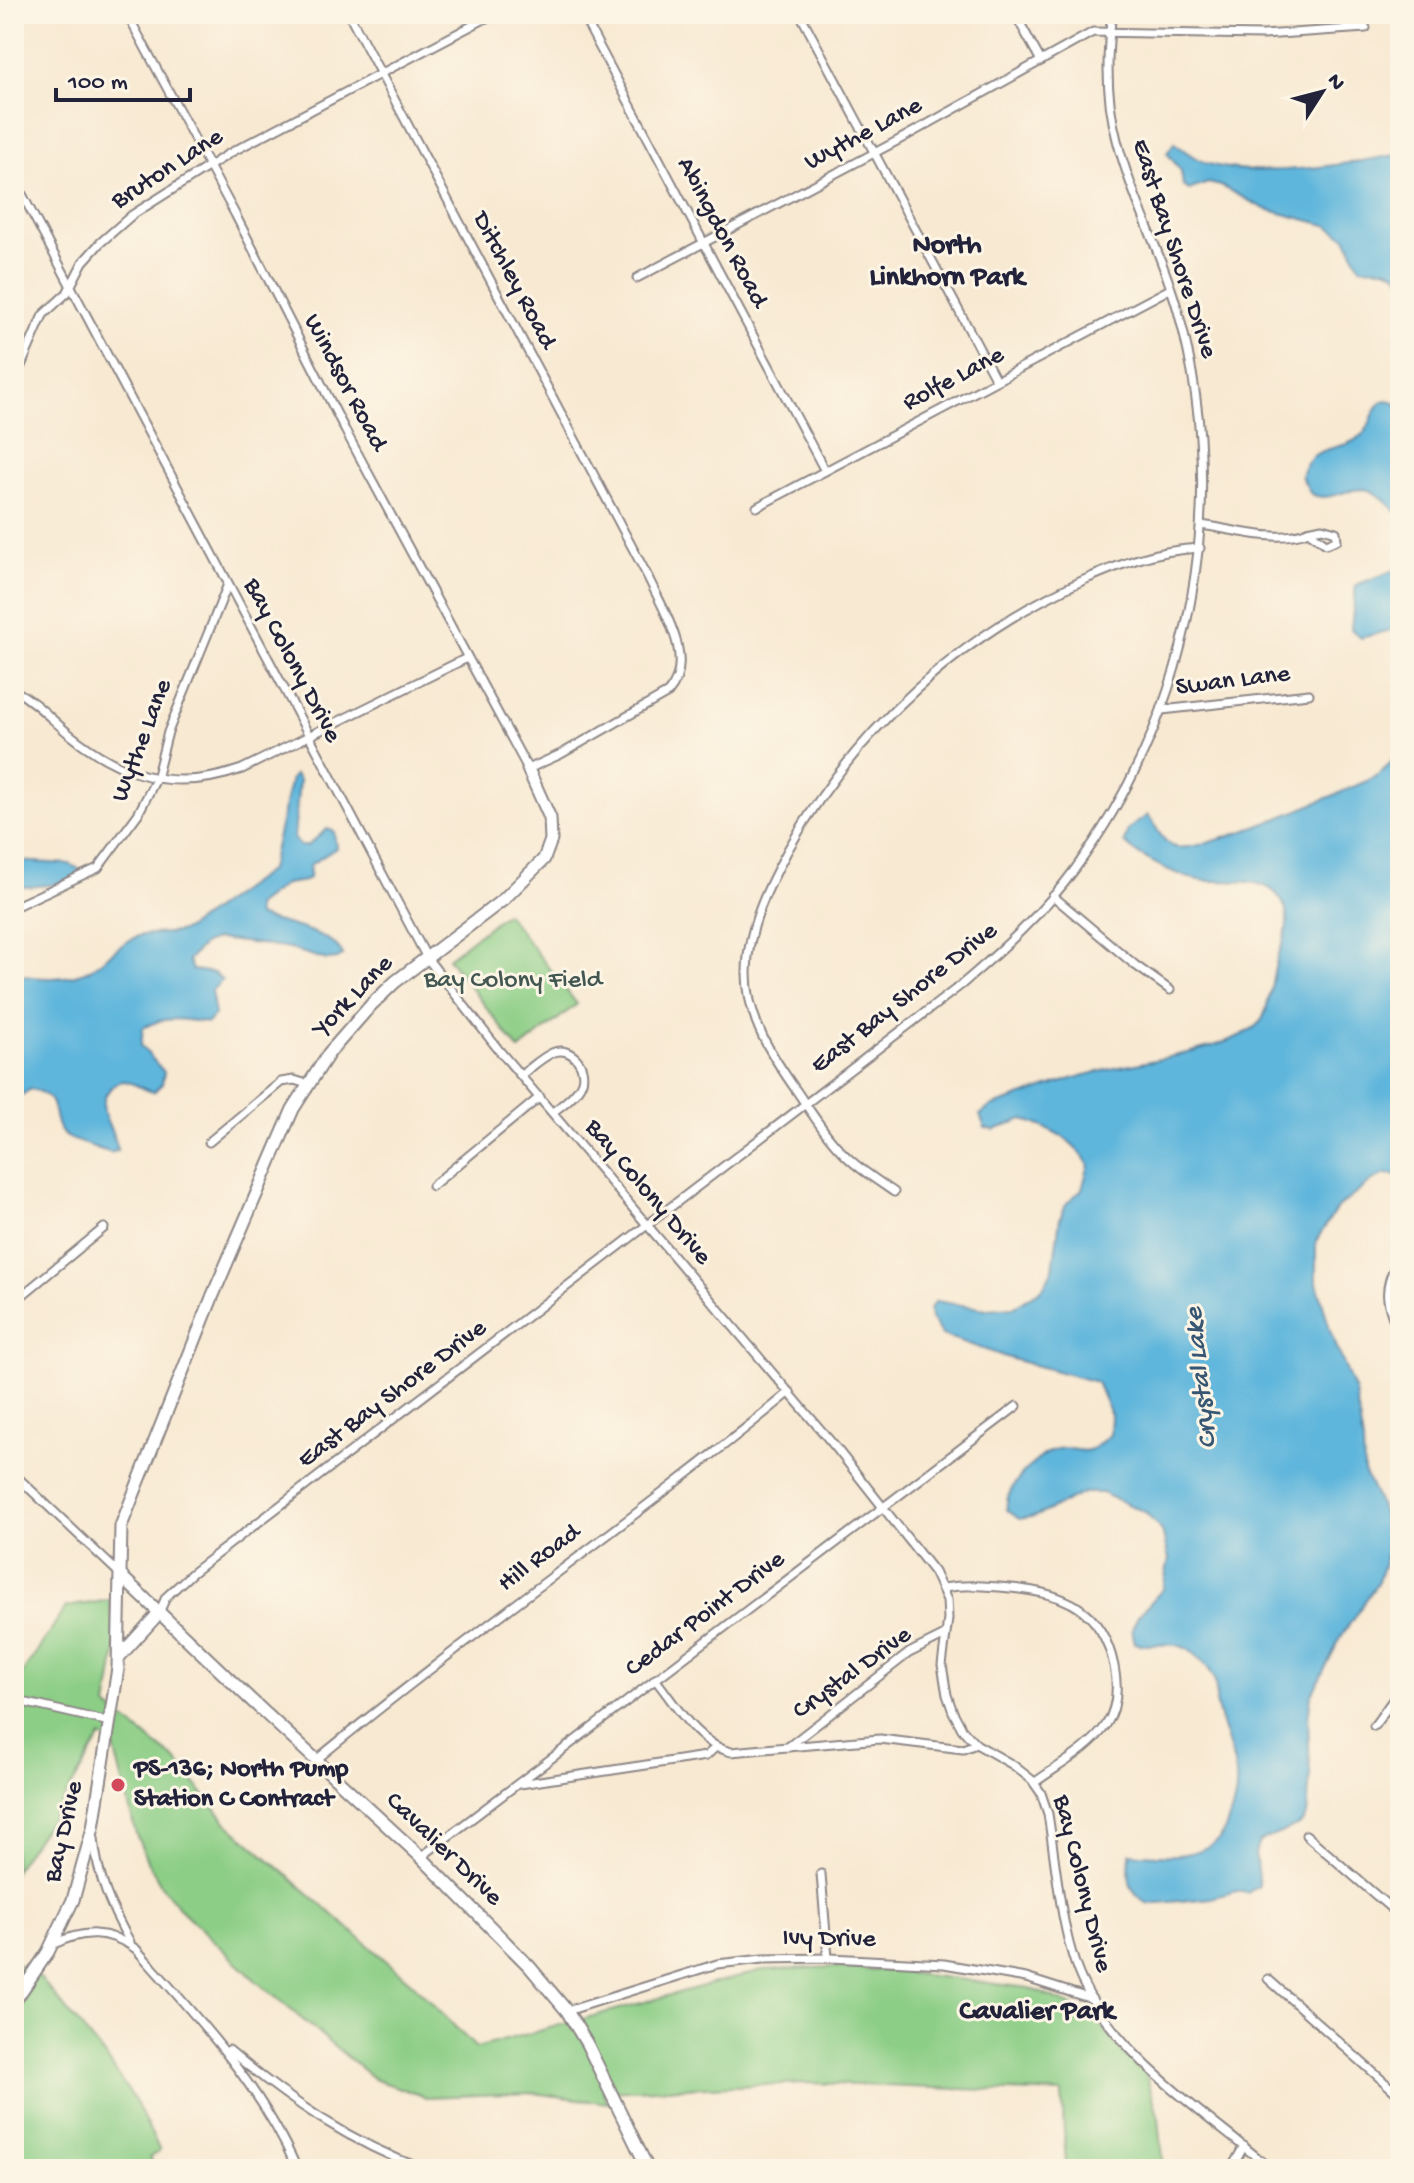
<svg xmlns="http://www.w3.org/2000/svg" width="1414" height="2183" font-family="'Gochi Hand',sans-serif">
	<style>
		.green { fill: #8cce86; stroke: #577860; stroke-width: 2 }
		.water { fill: #5fb6dc; stroke: #406c8c; stroke-width: 2 }
		.lines { fill: none; stroke-linecap: round; stroke-linejoin: round }
		.street-casing { stroke: #8d8686; stroke-width: 11 }
		.secondary-casing { stroke: #8d8686; stroke-width: 15 }
		.street { stroke: #fff; stroke-width: 7 }
		.secondary { stroke: #fff; stroke-width: 11 }
		.poi-dot { fill: #d1495b; stroke: #fcf5e5; stroke-width: 3 }
		.labels { text-anchor: middle; dominant-baseline: central; stroke-width: 6; stroke-linejoin: round; paint-order: stroke }
		.street-label { font-size: 26px; fill: #22223b; stroke: #fcf5e5 }
		.park-label { font-size: 26px; fill: #425652; stroke: #fcf5e5 }
		.poi-label { font-size: 26px; font-weight: bold; fill: #22223b; stroke: #fcf5e5; text-anchor: start }
		.neighbourhood-label { font-size: 28px; font-weight: bold; fill: #22223b; stroke: #fcf5e5 }
		.water-label { font-size: 28px; font-style: italic; fill: #375673; stroke: #fcf5e5 }
	</style>
	<rect width="100%" height="100%" fill="#fcf5e5"/>
	<filter id="ink" filterUnits="userSpaceOnUse"><feTurbulence type="fractalNoise" baseFrequency=".0125" numOctaves="2"/><feDisplacementMap in="SourceGraphic" scale="16" xChannelSelector="R" yChannelSelector="G"/><feConvolveMatrix kernelMatrix="1 2 1 2 8 2 1 2 1" color-interpolation-filters="sRGB"/></filter>
	<filter id="wash" filterUnits="userSpaceOnUse"><feTurbulence type="fractalNoise" baseFrequency=".006" numOctaves="4" result="noise"/><feDisplacementMap in="SourceGraphic" scale="32" xChannelSelector="R" yChannelSelector="G"/><feGaussianBlur stdDeviation="1.8" result="paint"/><feColorMatrix in="noise" values="0 0 0 0 0 0 0 0 0 0 0 0 0 0 0 0 0 1.4 0 .05"/><feComposite in="paint" operator="in"/></filter>
	<g filter="url(#wash)">
		<rect width="100%" height="100%" fill="#f8e9d2"/>
		<g class="green">
			<path d="M506,913L577,1004L519,1050L448,958Z"/>
			<path d="M110,1600L116,1651L107,1706L176,1760L227,1823L412,1983L476,2048L762,1970L833,1967L892,1971L1029,1988L1093,2014L1119,2049L1145,2071L1159,2118L1164,2169H1066L1062,2093L809,2083L603,2091L608,2103L533,2093L426,2097L374,2079L255,1980L179,1908L161,1885L147,1861L136,1834L113,1744L101,1737L61,1804L14,1871V1686L66,1607Z"/>
			<path d="M14,1962L40,1978L108,2060L135,2101L160,2151L150,2157L155,2169L14,2168Z"/>
		</g>
		<g class="water">
			<path d="M1174,143C1184,150 1195,159 1206,163C1257,180 1348,164 1400,154V277C1390,264 1375,269 1360,267L1346,237L1326,225L1265,209L1221,186L1208,183L1189,190L1183,186L1181,171L1167,153Z"/>
			<path d="M1385,400L1392,401L1400,407V515C1391,508 1380,493 1369,490C1348,485 1330,504 1311,494L1301,476C1311,441 1339,454 1361,436C1373,426 1371,408 1385,400Z"/>
			<path d="M1400,568V630L1395,629L1361,638L1351,629L1356,585Z"/>
			<path d="M1400,746V1175L1385,1174L1371,1182L1337,1208L1316,1241V1279L1331,1333L1355,1392L1363,1442L1364,1472L1386,1519V1556L1378,1582L1342,1635L1311,1696L1308,1718L1310,1774L1307,1815L1301,1824L1259,1842L1255,1853L1259,1886L1247,1893L1236,1891L1212,1898L1148,1904C1125,1887 1129,1880 1130,1853C1162,1855 1191,1861 1218,1840C1224,1835 1226,1826 1229,1819C1247,1774 1227,1748 1217,1706C1215,1699 1217,1690 1215,1682C1213,1670 1194,1651 1183,1647C1167,1640 1151,1649 1135,1643L1132,1629L1138,1616L1163,1589L1169,1559L1162,1531L1145,1512L1102,1493H1083L1037,1516L1019,1519L1007,1510C1003,1489 1037,1454 1057,1449C1067,1446 1079,1453 1089,1450C1096,1448 1104,1439 1110,1435L1111,1415L1097,1382L1012,1359L942,1335L931,1319L930,1308L936,1301L987,1309L1013,1307L1042,1289L1053,1269L1060,1218L1066,1204L1082,1189L1089,1165C1071,1136 1054,1131 1023,1119L995,1130L985,1128L980,1115L990,1107C1021,1097 1051,1085 1082,1076C1125,1063 1235,1052 1261,1021C1270,1010 1272,968 1280,951C1289,929 1293,907 1272,890C1251,875 1218,885 1194,879C1174,874 1139,857 1124,843L1128,829L1148,815C1155,824 1163,844 1175,847C1202,854 1334,795 1367,781C1384,772 1392,765 1400,746Z"/>
			<path d="M295,775L299,780L294,838L300,846H307L327,829L334,831L336,848L310,865L309,878L305,881L285,884L256,906L257,916C280,924 333,931 343,955L338,959L327,960L284,947L217,939L204,944L188,960L192,970L214,973L222,980L211,991L215,1015L208,1023C183,1019 165,1015 143,1028L141,1046L164,1072L162,1084L154,1092C144,1091 134,1082 124,1081C119,1081 116,1084 113,1086C90,1106 114,1127 118,1150L111,1153C99,1148 77,1143 67,1137C45,1121 66,1097 31,1089L14,1100V974C36,979 68,981 89,970C105,960 119,944 136,937C147,931 169,936 185,930L270,870L291,778Z"/>
			<path d="M14,861L70,864L79,869L78,876L61,884L14,888Z"/>
		</g>
	</g>
	<g filter="url(#ink)">
		<g class="lines">
			<g class="street-casing">
				<g id="street">
					<path d="M127,14L235,214L345,430L528,769L561,754L668,693C697,660 663,610 648,577L349,14"/>
					<path d="M582,14L825,471"/>
					<path d="M800,14L996,380"/>
					<path d="M1015,14L1041,61"/>
					<path d="M14,179L427,958L498,1049L837,1449L934,1572L947,1600L948,1619L942,1665L947,1695L953,1712L962,1729L976,1744L1013,1765L1032,1780L1041,1793L1048,1814C1056,1864 1061,1936 1082,1981C1119,2059 1208,2115 1271,2169"/>
					<path d="M637,278L897,141L1093,32L1263,35L1366,28"/>
					<path d="M14,382L43,315L67,293L83,262L100,243L132,215L230,153L494,14"/>
					<path d="M757,507L1170,289"/>
					<path d="M1201,525C1232,529 1279,544 1308,531"/>
					<path d="M1322,528L1336,532L1337,540L1326,544L1308,531Z"/>
					<path d="M14,690C35,701 50,718 68,733C122,777 174,793 242,769L467,658"/>
					<path d="M1162,710L1309,694"/>
					<path d="M1053,896L1135,965L1170,990"/>
					<path d="M18,905L98,868L138,814L156,779L168,732L228,584"/>
					<path d="M521,1075C531,1068 541,1058 552,1053C572,1044 590,1069 580,1086C574,1097 562,1105 553,1112"/>
					<path d="M209,1142L281,1082L294,1080L307,1084"/>
					<path d="M432,1186L540,1097"/>
					<path d="M894,1192C881,1183 867,1174 855,1164C831,1144 815,1118 798,1093C772,1056 747,1020 747,973C747,929 768,886 789,848C856,730 960,635 1084,580C1123,563 1157,550 1200,548"/>
					<path d="M1400,1257C1381,1289 1386,1302 1400,1335"/>
					<path d="M14,1302L104,1228"/>
					<path d="M14,1474L120,1574"/>
					<path d="M943,1588C966,1584 988,1586 1011,1588C1064,1593 1102,1608 1114,1666C1118,1686 1118,1707 1106,1725C1090,1749 1057,1766 1034,1783"/>
					<path d="M159,1613L166,1597L192,1573L961,985C1002,950 1043,913 1075,869C1193,709 1231,502 1178,311C1162,253 1132,199 1117,140C1106,99 1106,56 1112,14"/>
					<path d="M655,1679C676,1705 697,1744 731,1752L880,1739L963,1749L976,1744"/>
					<path d="M14,1700L110,1722"/>
					<path d="M1374,1726L1400,1690"/>
					<path d="M788,1747L909,1653L945,1635"/>
					<path d="M316,1760C470,1633 635,1520 790,1392"/>
					<path d="M520,1784L706,1756L716,1747"/>
					<path d="M1306,1835L1400,1916"/>
					<path d="M94,1838C97,1877 111,1908 130,1942"/>
					<path d="M421,1857L1017,1406"/>
					<path d="M821,1874L828,1958"/>
					<path d="M52,1945C82,1930 108,1929 136,1949C197,2017 260,2084 297,2169"/>
					<path d="M1268,1979L1400,2096"/>
					<path d="M567,2011L717,1964L763,1959L831,1958L944,1964L1026,1978L1092,1999"/>
					<path d="M229,2050C288,2100 350,2142 423,2169"/>
					<path d="M1231,2169L1244,2146"/>
				</g>
			</g>
			<g class="secondary-casing">
				<g id="secondary">
					<path d="M121,1576L250,1699L421,1857L529,1966L567,2011L587,2044L648,2169"/>
					<path d="M119,1657L159,1613"/>
					<path d="M14,2002L48,1952L73,1900L93,1828L118,1668L121,1526L213,1295L293,1109L329,1053L371,1005L395,982L504,899L544,859L551,840L550,818L528,769"/>
				</g>
			</g>
			<use href="#street" class="street"/>
			<use href="#secondary" class="secondary"/>
		</g>
	</g>
	<circle class="poi-dot" cx="118" cy="1785" r="8"/>
	<g class="labels">
		<g class="street-label">
			<text transform="translate(864 135) rotate(-28)">Wythe Lane</text>
			<text transform="translate(168 170) rotate(-33)">Bruton Lane</text>
			<text transform="translate(721 233) rotate(62)">Abingdon Road</text>
			<text transform="translate(1173 249) rotate(72)">East Bay Shore Drive</text>
			<text transform="translate(513 281) rotate(62)">Ditchley Road</text>
			<text transform="translate(954 380) rotate(-28)">Rolfe Lane</text>
			<text transform="translate(344 383) rotate(62)">Windsor Road</text>
			<text transform="translate(291 661) rotate(62)">Bay Colony Drive</text>
			<text transform="translate(1233 682) rotate(-7)">Swan Lane</text>
			<text transform="translate(143 741) rotate(-69)">Wythe Lane</text>
			<text transform="translate(354 997) rotate(-46)">York Lane</text>
			<text transform="translate(905 999) rotate(-38)">East Bay Shore Drive</text>
			<text transform="translate(647 1193) rotate(50)">Bay Colony Drive</text>
			<text transform="translate(393 1395) rotate(-37)">East Bay Shore Drive</text>
			<text transform="translate(540 1559) rotate(-37)">Hill Road</text>
			<text transform="translate(706 1615) rotate(-37)">Cedar Point Drive</text>
			<text transform="translate(853 1674) rotate(-36)">Crystal Drive</text>
			<text transform="translate(65 1832) rotate(-77)">Bay Drive</text>
			<text transform="translate(443 1850) rotate(44)">Cavalier Drive</text>
			<text transform="translate(1081 1884) rotate(76)">Bay Colony Drive</text>
			<text transform="translate(829 1940) rotate(1)">Ivy Drive</text>
		</g>
		<g class="park-label">
			<text x="513" y="981">Bay Colony Field</text>
		</g>
		<g class="poi-label">
			<text x="134" y="1770">PS-136; North Pump<tspan x="134" dy="30">Station C Contract</tspan></text>
		</g>
		<g class="neighbourhood-label">
			<text x="947" y="246">North<tspan x="947" dy="32">Linkhorn Park</tspan></text>
			<text x="1037" y="2012">Cavalier Park</text>
		</g>
		<g class="water-label">
			<text transform="translate(1202 1378) rotate(-96)">Crystal Lake</text>
		</g>
	</g>
	<rect width="1414" height="2183" fill="none" stroke="#fcf5e5" stroke-width="48"/>
	<g transform="translate(1322 92) rotate(54)" stroke="#fcf5e5" stroke-width="6" paint-order="stroke">
	<path d="M0-6L14 30L0 20L-14 30Z" fill="#22223b"/>
	<text y="-12" font-size="22" font-weight="bold" text-anchor="middle" fill="#22223b">N</text>
	</g>
	<path d="M56 88v12h134v-12" fill="none" stroke="#22223b" stroke-width="4"/>
	<text x="68" y="88" font-size="24" fill="#22223b" stroke="#fcf5e5" stroke-width="6" paint-order="stroke">100 m</text>
</svg>
